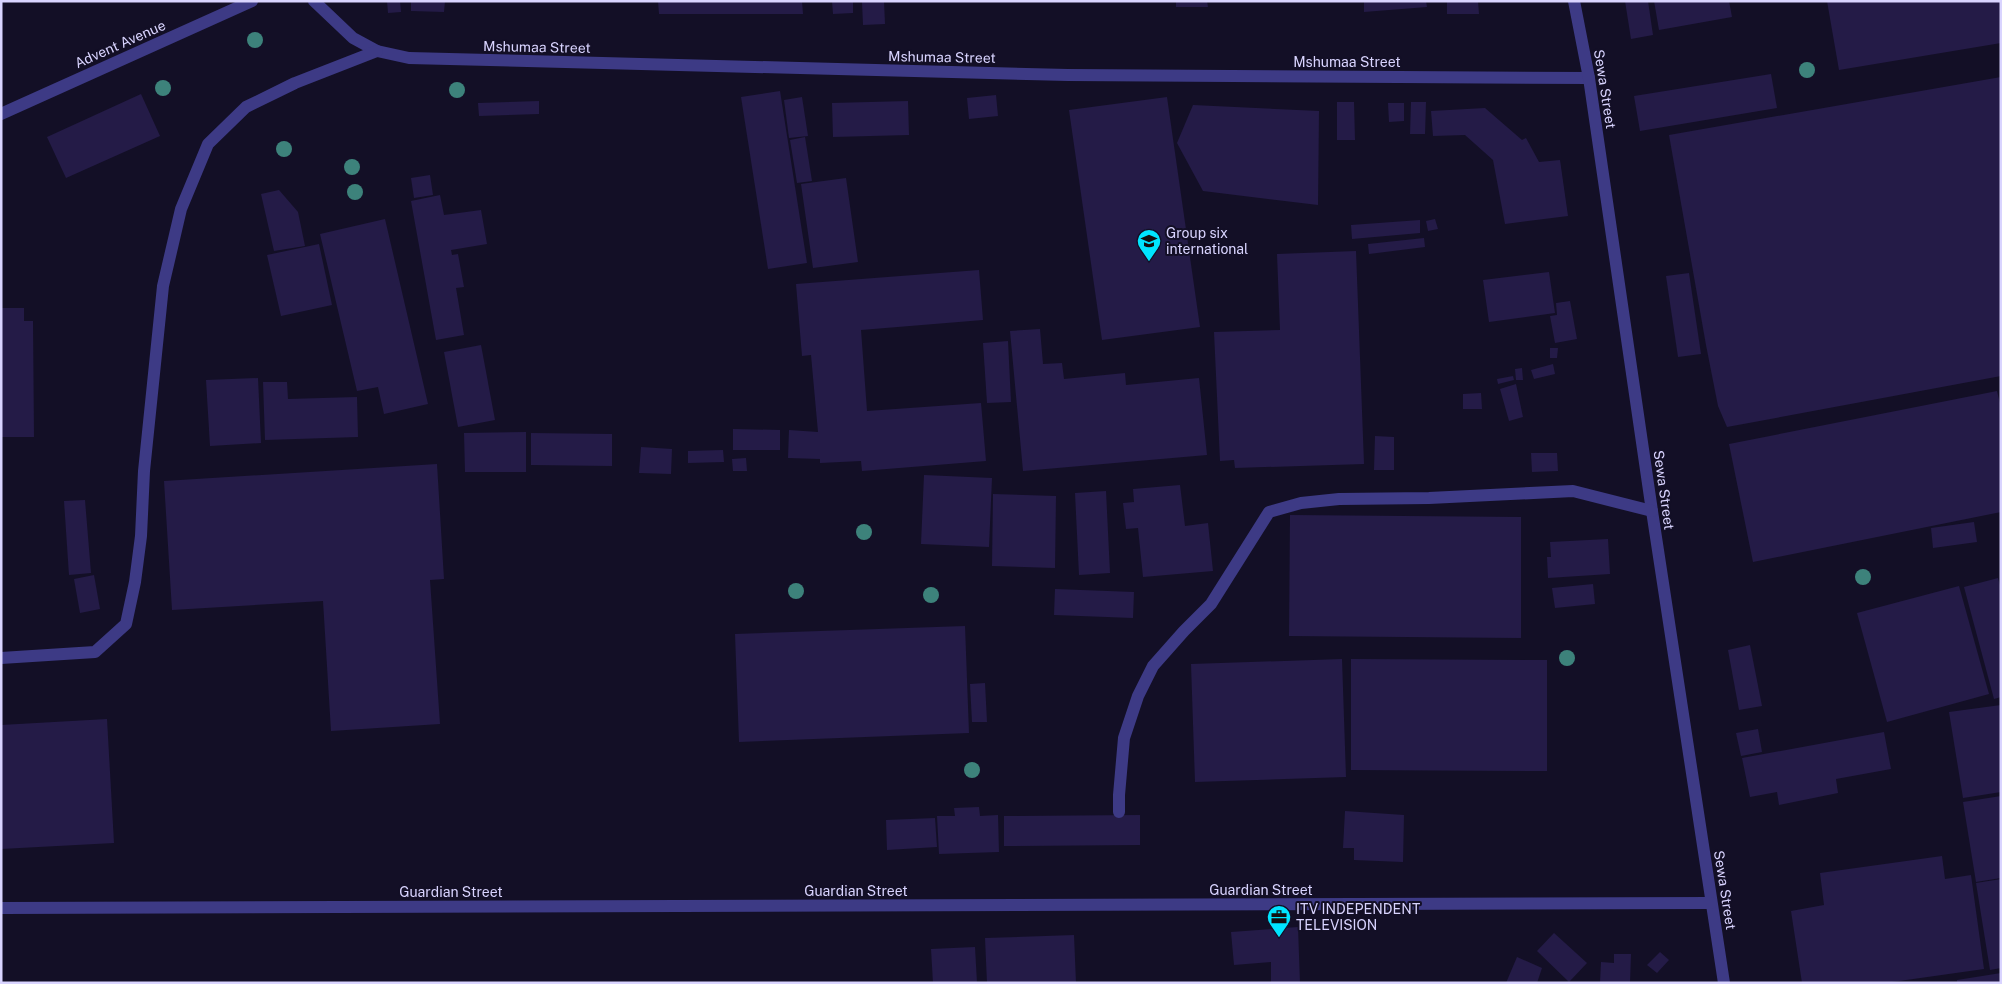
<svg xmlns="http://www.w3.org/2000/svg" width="2002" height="984" font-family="'Public Sans',sans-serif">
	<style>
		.building { fill: #241b47 }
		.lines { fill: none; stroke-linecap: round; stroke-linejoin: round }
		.minor { stroke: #3d3a85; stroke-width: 12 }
		.tree { fill: #3d827b }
		.labels { text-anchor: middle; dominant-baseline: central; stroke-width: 4; stroke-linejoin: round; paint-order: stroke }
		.street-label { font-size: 14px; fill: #d9d4ff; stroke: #130f26 }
		.poi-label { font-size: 14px; fill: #d9d4ff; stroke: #130f26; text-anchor: start }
	</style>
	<rect width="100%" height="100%" fill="#130f26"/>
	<g class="building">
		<path d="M387,1H400L401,12L388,13Z"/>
		<path d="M411,1H445L444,12L411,11Z"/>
		<path d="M658,1H802L803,14H659Z"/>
		<path d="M832,1H853V13L833,14Z"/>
		<path d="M884,1L885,24L863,25L862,2Z"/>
		<path d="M1176,1H1207L1208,7H1176Z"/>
		<path d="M1364,1H1426L1427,7L1364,12Z"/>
		<path d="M1447,1H1478L1479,14H1447Z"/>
		<path d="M1625,1H1648L1653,35L1631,39Z"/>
		<path d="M1654,1H1729L1732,17L1659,30Z"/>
		<path d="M1827,1H2001V43L1839,70Z"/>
		<path d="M1771,74L1777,108L1640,131L1634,96Z"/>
		<path d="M2001,77V376L1727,427L1718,406L1706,345L1669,135Z"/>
		<path d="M780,91L807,263L768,269L741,97Z"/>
		<path d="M141,94L160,136L66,178L47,137Z"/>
		<path d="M996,95L998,116L969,119L967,98Z"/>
		<path d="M802,97L808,136L789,138L784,100Z"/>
		<path d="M1167,97L1200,327L1102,340L1069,110Z"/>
		<path d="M539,101V114L479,116L478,103Z"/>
		<path d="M908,101L909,135L833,137L832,103Z"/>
		<path d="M1337,102H1354L1355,140H1337Z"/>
		<path d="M1411,102H1426L1425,134H1410Z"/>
		<path d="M1388,103H1404V121L1389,122Z"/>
		<path d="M1193,105L1319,111L1318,205L1203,191L1177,143Z"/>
		<path d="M1485,108L1522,140L1526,138L1539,162L1560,160L1568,216L1505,224L1493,160L1465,135L1433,136L1431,111Z"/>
		<path d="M805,137L812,181L797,183L790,140Z"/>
		<path d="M430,175L433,195L414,198L411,178Z"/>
		<path d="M846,178L858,262L813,268L801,184Z"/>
		<path d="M279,190L298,212L305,246L274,251L261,194Z"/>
		<path d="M440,195L444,215L481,210L487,244L451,250L452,255L458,254L464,287L456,288L464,335L436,340L411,201Z"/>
		<path d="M385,219L428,404L384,414L378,387L357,391L320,234Z"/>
		<path d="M1435,219L1438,229L1428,231L1426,221Z"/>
		<path d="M1420,220V233L1352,239L1351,225Z"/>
		<path d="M1424,238L1425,247L1369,254L1368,244Z"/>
		<path d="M319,244L332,305L281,316L267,255Z"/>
		<path d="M1356,251L1364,464L1235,468L1234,460L1220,461L1214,332L1280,330L1277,254Z"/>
		<path d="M979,270L983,320L861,330L867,411L981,403L986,461L862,471L861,461L820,463V459L788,458L789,430L818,432L811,355L802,356L796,284Z"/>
		<path d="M1549,272L1555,313L1489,322L1483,280Z"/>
		<path d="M1689,273L1701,354L1678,357L1666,276Z"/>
		<path d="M1570,301L1577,339L1555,343L1550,316L1557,315L1556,303Z"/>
		<path d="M1,308H24V321H33L34,437H1Z"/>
		<path d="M1040,329L1043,364L1062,363L1064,379L1125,373L1126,385L1199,378L1207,455L1023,471L1010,331Z"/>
		<path d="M1008,341L1011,402L987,403L983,343Z"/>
		<path d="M481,345L495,420L458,427L444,352Z"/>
		<path d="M1550,348H1558L1557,358H1550Z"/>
		<path d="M1553,364L1555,374L1534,379L1531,370Z"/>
		<path d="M1522,368L1523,380H1516L1515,369Z"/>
		<path d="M1513,376L1514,380L1498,384L1497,379Z"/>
		<path d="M258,378L261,443L210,446L206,380Z"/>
		<path d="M263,382H287L288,399L357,397L358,437L265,440Z"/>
		<path d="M1516,384L1523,417L1509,421L1500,389Z"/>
		<path d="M1997,391L2001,407V512L1753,562L1729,444Z"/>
		<path d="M1481,393L1482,409H1463V394Z"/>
		<path d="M733,429L780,430V450H733Z"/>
		<path d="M526,432V472H465L464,433Z"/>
		<path d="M531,433L612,434V466L531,465Z"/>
		<path d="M1375,436L1394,437V470H1374Z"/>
		<path d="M641,447L672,449L671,474L639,473Z"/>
		<path d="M723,450L724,462L688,463V451Z"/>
		<path d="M1531,453H1557L1558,471L1532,472Z"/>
		<path d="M746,458L747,471H733L732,459Z"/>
		<path d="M437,464L444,579L430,580L440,724L331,731L323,601L172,610L164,481Z"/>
		<path d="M924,475L992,478L989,547L921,544Z"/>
		<path d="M1180,485L1185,526L1208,523L1213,571L1143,577L1138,528L1126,529L1123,503L1134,502L1133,489Z"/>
		<path d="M1106,491L1110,573L1079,575L1075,493Z"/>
		<path d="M993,494L1056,496L1055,568L992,566Z"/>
		<path d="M85,500L91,573L69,575L64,501Z"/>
		<path d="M1290,515L1521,517V638L1289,636Z"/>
		<path d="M1974,522L1977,542L1933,548L1931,528Z"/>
		<path d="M1608,539L1610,574L1548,578L1547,557H1551L1550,542Z"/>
		<path d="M94,575L100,609L80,613L74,579Z"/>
		<path d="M1998,578L2001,589V697L1994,699L1964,587Z"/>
		<path d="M1593,584L1595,604L1555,608L1552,588Z"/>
		<path d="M1959,586L1989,694L1887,722L1857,613Z"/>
		<path d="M1055,589L1134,592L1133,618L1054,615Z"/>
		<path d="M965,626L969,733L739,742L735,634Z"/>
		<path d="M1750,645L1762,706L1739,710L1728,650Z"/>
		<path d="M1342,659L1346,777L1195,782L1191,664Z"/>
		<path d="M1351,659L1547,660V771L1351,770Z"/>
		<path d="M985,683L987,722H972L970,684Z"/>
		<path d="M2001,705V792L1963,798L1949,712Z"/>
		<path d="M107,719L114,843L1,849V725Z"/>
		<path d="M1758,729L1762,752L1741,756L1736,733Z"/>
		<path d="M1884,732L1891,769L1836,779L1838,793L1779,805L1777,792L1750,797L1742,758Z"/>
		<path d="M2001,796V878L1976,882L1963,802Z"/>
		<path d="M979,807L980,816L998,815L999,852L939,854L937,816H955L954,808Z"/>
		<path d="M1345,811L1404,815L1403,862L1354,860V848H1343Z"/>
		<path d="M1140,815V845L1004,846V816Z"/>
		<path d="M935,818L937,847L887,850L886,820Z"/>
		<path d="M1942,856L1945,879L1971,875L1984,969L1885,983H1802L1791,911L1824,905L1820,873Z"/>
		<path d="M2001,879V968L1990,970L1976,883Z"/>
		<path d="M1298,927L1300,983H1271V962L1234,965L1231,932Z"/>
		<path d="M1554,933L1587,963L1569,982L1537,951Z"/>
		<path d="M1074,935L1076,983H987L985,938Z"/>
		<path d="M975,947L977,983H933L931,949Z"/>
		<path d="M1660,952L1669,960L1657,973L1647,965Z"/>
		<path d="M1614,954H1631L1630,983H1600L1601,962L1614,963Z"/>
		<path d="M1517,957L1542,968L1537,983H1506Z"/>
		<path d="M2001,973V983H1957V980Z"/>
	</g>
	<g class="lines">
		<g class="minor">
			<path d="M314,1L353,38L377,51L409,58L1068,75L1589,78"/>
			<path d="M1574,1L1589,78L1652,511L1724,983"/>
			<path d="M1,114L252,1"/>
			<path d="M1,658L95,652L126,624L135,582L141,536L144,471L163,286L181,209L208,144L246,107L295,83L377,51"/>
			<path d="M1119,812V795L1124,738L1138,696L1153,666L1184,631L1211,604L1269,512L1301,503L1339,499L1429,498L1573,491L1652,511"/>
			<path d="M1,908L1711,903"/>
		</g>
	</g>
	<g class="tree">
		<circle cx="255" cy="40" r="8"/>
		<circle cx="1807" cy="70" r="8"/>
		<circle cx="163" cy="88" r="8"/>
		<circle cx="457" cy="90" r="8"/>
		<circle cx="284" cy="149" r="8"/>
		<circle cx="352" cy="167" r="8"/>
		<circle cx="355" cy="192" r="8"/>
		<circle cx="864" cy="532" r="8"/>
		<circle cx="1863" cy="577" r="8"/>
		<circle cx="796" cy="591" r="8"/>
		<circle cx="931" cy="595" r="8"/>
		<circle cx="1567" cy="658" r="8"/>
		<circle cx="972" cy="770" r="8"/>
	</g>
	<defs>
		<g id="school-pin" transform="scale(1.25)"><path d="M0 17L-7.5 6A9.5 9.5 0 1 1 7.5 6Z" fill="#00e5ff" stroke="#130f26"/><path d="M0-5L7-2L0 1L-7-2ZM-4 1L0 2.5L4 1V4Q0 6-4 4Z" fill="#111"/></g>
		<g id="office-pin" transform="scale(1.25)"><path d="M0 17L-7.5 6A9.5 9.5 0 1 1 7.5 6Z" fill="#00e5ff" stroke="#130f26"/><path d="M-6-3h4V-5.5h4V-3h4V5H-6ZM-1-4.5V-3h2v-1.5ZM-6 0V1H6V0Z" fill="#111"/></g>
	</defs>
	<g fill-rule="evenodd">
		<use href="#school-pin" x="1149" y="241"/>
		<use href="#office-pin" x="1279" y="917"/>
	</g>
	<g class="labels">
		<g class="street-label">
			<text transform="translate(120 44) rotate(-24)">Advent Avenue</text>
			<text transform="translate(537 47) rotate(1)">Mshumaa Street</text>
			<text transform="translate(942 57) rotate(1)">Mshumaa Street</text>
			<text x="1347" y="62">Mshumaa Street</text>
			<text transform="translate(1605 89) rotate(81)">Sewa Street</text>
			<text transform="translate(1664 490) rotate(82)">Sewa Street</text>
			<text x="1261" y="890">Guardian Street</text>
			<text transform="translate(1725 890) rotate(81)">Sewa Street</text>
			<text x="856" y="891">Guardian Street</text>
			<text x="451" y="892">Guardian Street</text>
		</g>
		<g class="poi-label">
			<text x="1166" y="233">Group six<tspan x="1166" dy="16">international</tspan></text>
			<text x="1296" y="909">ITV INDEPENDENT<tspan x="1296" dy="16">TELEVISION</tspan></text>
		</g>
	</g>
	<rect width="2002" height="984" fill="none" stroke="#d9d4ff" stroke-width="5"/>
</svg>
